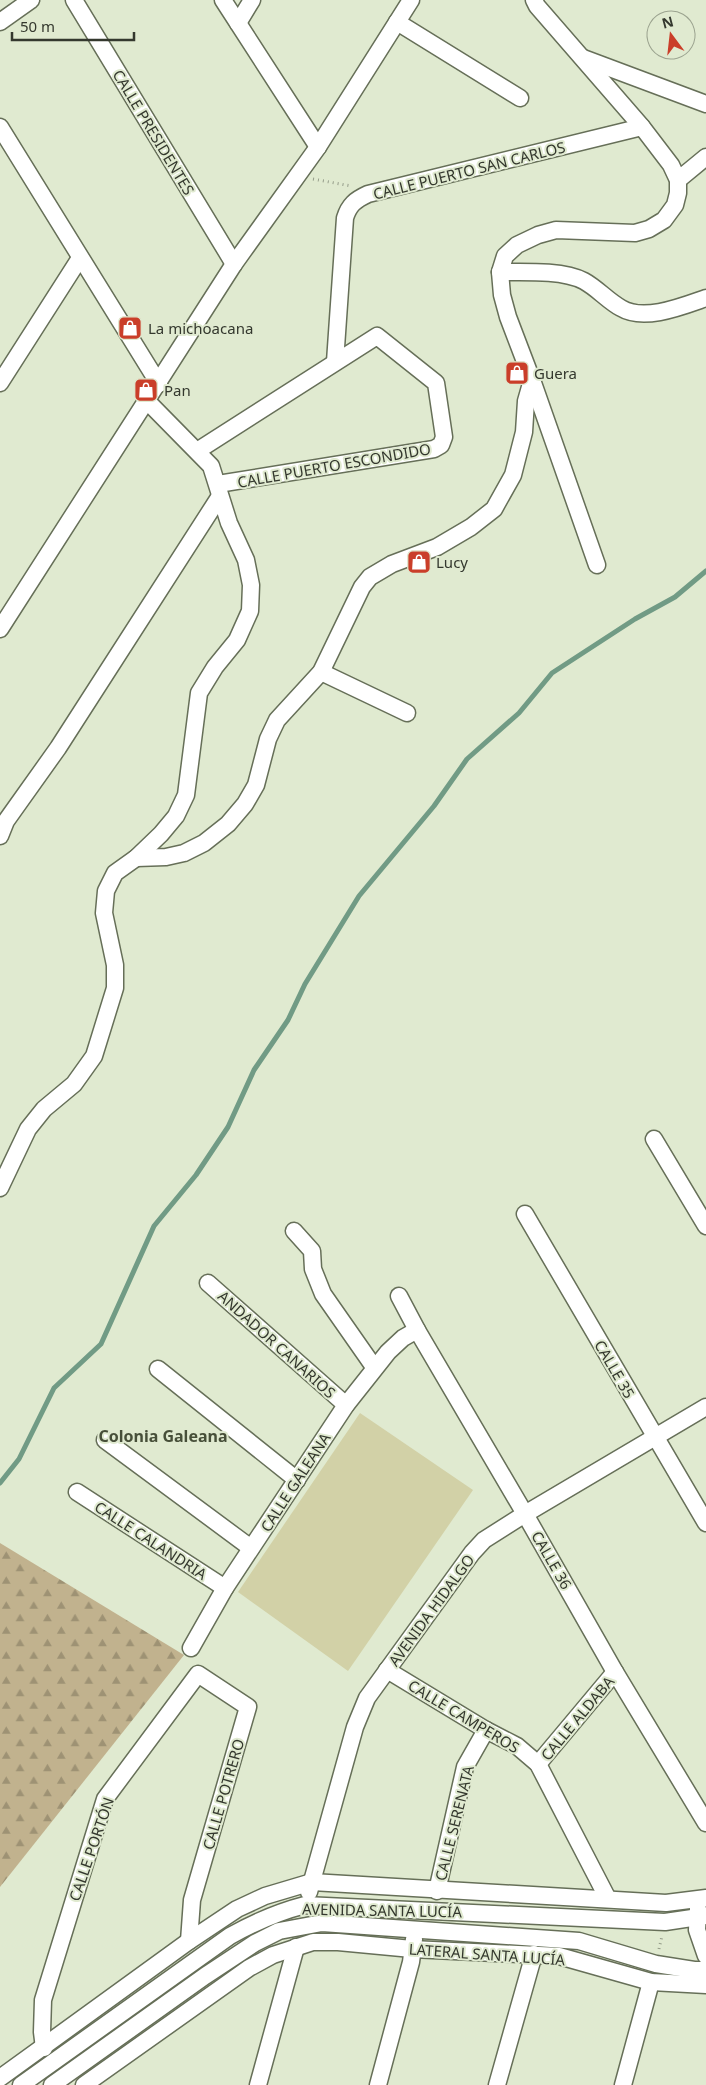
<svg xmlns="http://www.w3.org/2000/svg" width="706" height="2085" font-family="'Noto Sans',sans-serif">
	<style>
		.forest { fill: url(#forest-firs) }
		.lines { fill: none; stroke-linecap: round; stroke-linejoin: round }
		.stream { stroke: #719b85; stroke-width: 5 }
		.building { fill: #d2d1a7 }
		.minor-casing { stroke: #666f58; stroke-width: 19 }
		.path { stroke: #959d8a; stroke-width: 3; stroke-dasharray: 1 4; stroke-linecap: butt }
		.minor { stroke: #fff; stroke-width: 16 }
		.labels { text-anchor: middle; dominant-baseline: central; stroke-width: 4; stroke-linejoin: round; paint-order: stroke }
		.street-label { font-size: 15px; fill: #34382e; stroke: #e0ead0 }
		.poi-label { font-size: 15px; fill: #34382e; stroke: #e0ead0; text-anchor: start }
		.neighbourhood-label { font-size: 16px; font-weight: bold; fill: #474f39; stroke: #e0ead0 }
	</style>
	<defs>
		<pattern id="forest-firs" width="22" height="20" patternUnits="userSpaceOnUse" patternTransform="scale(1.25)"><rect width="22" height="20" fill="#c1b28e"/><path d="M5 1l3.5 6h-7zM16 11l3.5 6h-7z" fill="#9e9274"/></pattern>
	</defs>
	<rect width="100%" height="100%" fill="#e0ead0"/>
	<path class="forest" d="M0,1543L184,1655L0,1887Z"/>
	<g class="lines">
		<path class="stream" d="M0,1483L19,1459L54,1388L101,1344L154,1226L196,1175L228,1127L254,1070L288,1020L305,984L359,896L434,806L467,759L519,713L552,673L635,619L675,597L706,571"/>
	</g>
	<path class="building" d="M360,1413L473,1490L348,1671L238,1592Z"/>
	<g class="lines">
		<g class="minor-casing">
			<g id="minor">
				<path d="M74,0L234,264"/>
				<path d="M223,0L318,147"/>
				<path d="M534,0L537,6L642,127L671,165L678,180V193L675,205L664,220L649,229L635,233L556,230L538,235L517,245L505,256L500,272L502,295L508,317L532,380L597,565"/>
				<path d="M0,22L31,0"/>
				<path d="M397,22L520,98"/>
				<path d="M238,23L252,0"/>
				<path d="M583,58L706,104"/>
				<path d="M0,127L159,384"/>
				<path d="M678,180L706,157"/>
				<path d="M500,272C524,272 563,270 584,281C597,288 608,301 621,308C644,322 683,306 706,298"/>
				<path d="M335,362L345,218C349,205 355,200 368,194L642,127"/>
				<path d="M0,383L80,258"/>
				<path d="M197,451L377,336L436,383L444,437L441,445L434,449L218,484"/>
				<path d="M0,629L234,264L318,147L411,0"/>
				<path d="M321,672L407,713"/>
				<path d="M0,836L6,821L58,748L220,496"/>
				<path d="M136,858L166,857L184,853L204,843L228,824L245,804L256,785L268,739L277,720L321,672L362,587L370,577L392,564L437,547L471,527L494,509L513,475L524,432L526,401L532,380"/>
				<path d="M654,1139L706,1226"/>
				<path d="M0,1188L28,1129L44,1109L74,1084L94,1056L115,988V965L104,913L106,891L115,873L136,858L161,834L176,816L186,795L199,693L215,667L237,640L250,611L251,585L246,560L229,523L211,466L148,402"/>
				<path d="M525,1214L706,1523"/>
				<path d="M294,1231L312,1251L313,1269L323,1294L374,1367"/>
				<path d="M208,1283L346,1405"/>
				<path d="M399,1296L417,1330L525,1514L615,1672L706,1823"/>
				<path d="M158,1369L297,1480"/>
				<path d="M105,1440L251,1548"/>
				<path d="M77,1492L225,1588"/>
				<path d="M191,1648L225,1588L346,1405L388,1352L403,1338L417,1330"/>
				<path d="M387,1670L486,1730L517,1746L538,1764L608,1899"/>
				<path d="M538,1764L615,1672"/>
				<path d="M437,1891L465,1767L486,1730"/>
				<path d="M309,1892L355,1727L367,1698L472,1553L484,1540L525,1514L706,1407"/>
				<path d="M698,1909L697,1930L706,1956"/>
				<path d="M44,2048L42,2032L43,2000L105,1799L198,1674L248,1707L192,1900L189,1941"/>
				<path d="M0,2078L189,1941L237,1909L265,1896L312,1882L666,1903L706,1898"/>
				<path d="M21,2085L230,1936C255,1922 278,1912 305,1905L665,1922L706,1916"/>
				<path d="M52,2085L205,1976L255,1943L279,1931L322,1923L579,1941L656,1964L694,1970H706"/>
				<path d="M84,2085L249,1968L273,1955L313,1942H338L412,1949L559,1956L651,1982L706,1985"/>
				<path d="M258,2085L296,1947"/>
				<path d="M378,2085L411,1962L414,1939"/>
				<path d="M497,2085L534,1954"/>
				<path d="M623,2085L651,1982"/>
			</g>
		</g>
		<g class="path">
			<path d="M313,179L351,186"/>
			<path d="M659,1949L662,1936"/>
		</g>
		<use href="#minor" class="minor"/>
	</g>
	<defs>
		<g id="shop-square" transform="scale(1.25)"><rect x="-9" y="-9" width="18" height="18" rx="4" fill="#ca3e29" stroke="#e0ead0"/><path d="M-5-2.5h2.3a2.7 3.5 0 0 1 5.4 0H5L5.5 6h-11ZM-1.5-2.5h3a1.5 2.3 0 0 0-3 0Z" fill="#fff"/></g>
	</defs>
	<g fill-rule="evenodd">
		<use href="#shop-square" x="130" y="328"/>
		<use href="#shop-square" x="517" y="373"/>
		<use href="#shop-square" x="146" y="390"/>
		<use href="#shop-square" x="419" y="562"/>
	</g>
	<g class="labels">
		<g class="street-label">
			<text transform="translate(154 132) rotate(59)">CALLE PRESIDENTES</text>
			<text transform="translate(469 170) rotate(-14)">CALLE PUERTO SAN CARLOS</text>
			<text transform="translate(334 465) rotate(-10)">CALLE PUERTO ESCONDIDO</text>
			<text transform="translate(277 1344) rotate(42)">ANDADOR CANARIOS</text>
			<text transform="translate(615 1369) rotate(60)">CALLE 35</text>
			<text transform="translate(295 1482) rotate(-57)">CALLE GALEANA</text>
			<text transform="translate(151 1540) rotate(33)">CALLE CALANDRIA</text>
			<text transform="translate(552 1560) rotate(60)">CALLE 36</text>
			<text transform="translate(431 1610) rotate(-54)">AVENIDA HIDALGO</text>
			<text transform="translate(464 1716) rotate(31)">CALLE CAMPEROS</text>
			<text transform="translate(577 1718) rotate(-50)">CALLE ALDABA</text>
			<text transform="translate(223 1794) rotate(-74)">CALLE POTRERO</text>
			<text transform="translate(454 1823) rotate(-76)">CALLE SERENATA</text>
			<text transform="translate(91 1849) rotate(-71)">CALLE PORTÓN</text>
			<text transform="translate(382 1910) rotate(1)">AVENIDA SANTA LUCÍA</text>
			<text transform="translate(487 1954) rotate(4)">LATERAL SANTA LUCÍA</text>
		</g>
		<g class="poi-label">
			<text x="148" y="328">La michoacana</text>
			<text x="534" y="373">Guera</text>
			<text x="164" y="390">Pan</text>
			<text x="436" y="562">Lucy</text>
		</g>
		<g class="neighbourhood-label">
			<text x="163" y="1436">Colonia Galeana</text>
		</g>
	</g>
	<g transform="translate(671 35) rotate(345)"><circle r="24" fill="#e0ead0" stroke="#9ba38f"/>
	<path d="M0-4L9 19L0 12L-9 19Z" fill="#ca3e29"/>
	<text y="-8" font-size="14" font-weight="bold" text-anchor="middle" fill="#34382e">N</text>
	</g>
	<path d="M12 32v8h122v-8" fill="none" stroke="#34382e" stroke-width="2.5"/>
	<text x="20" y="32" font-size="15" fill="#34382e" stroke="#e0ead0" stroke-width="4" paint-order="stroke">50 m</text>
</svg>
